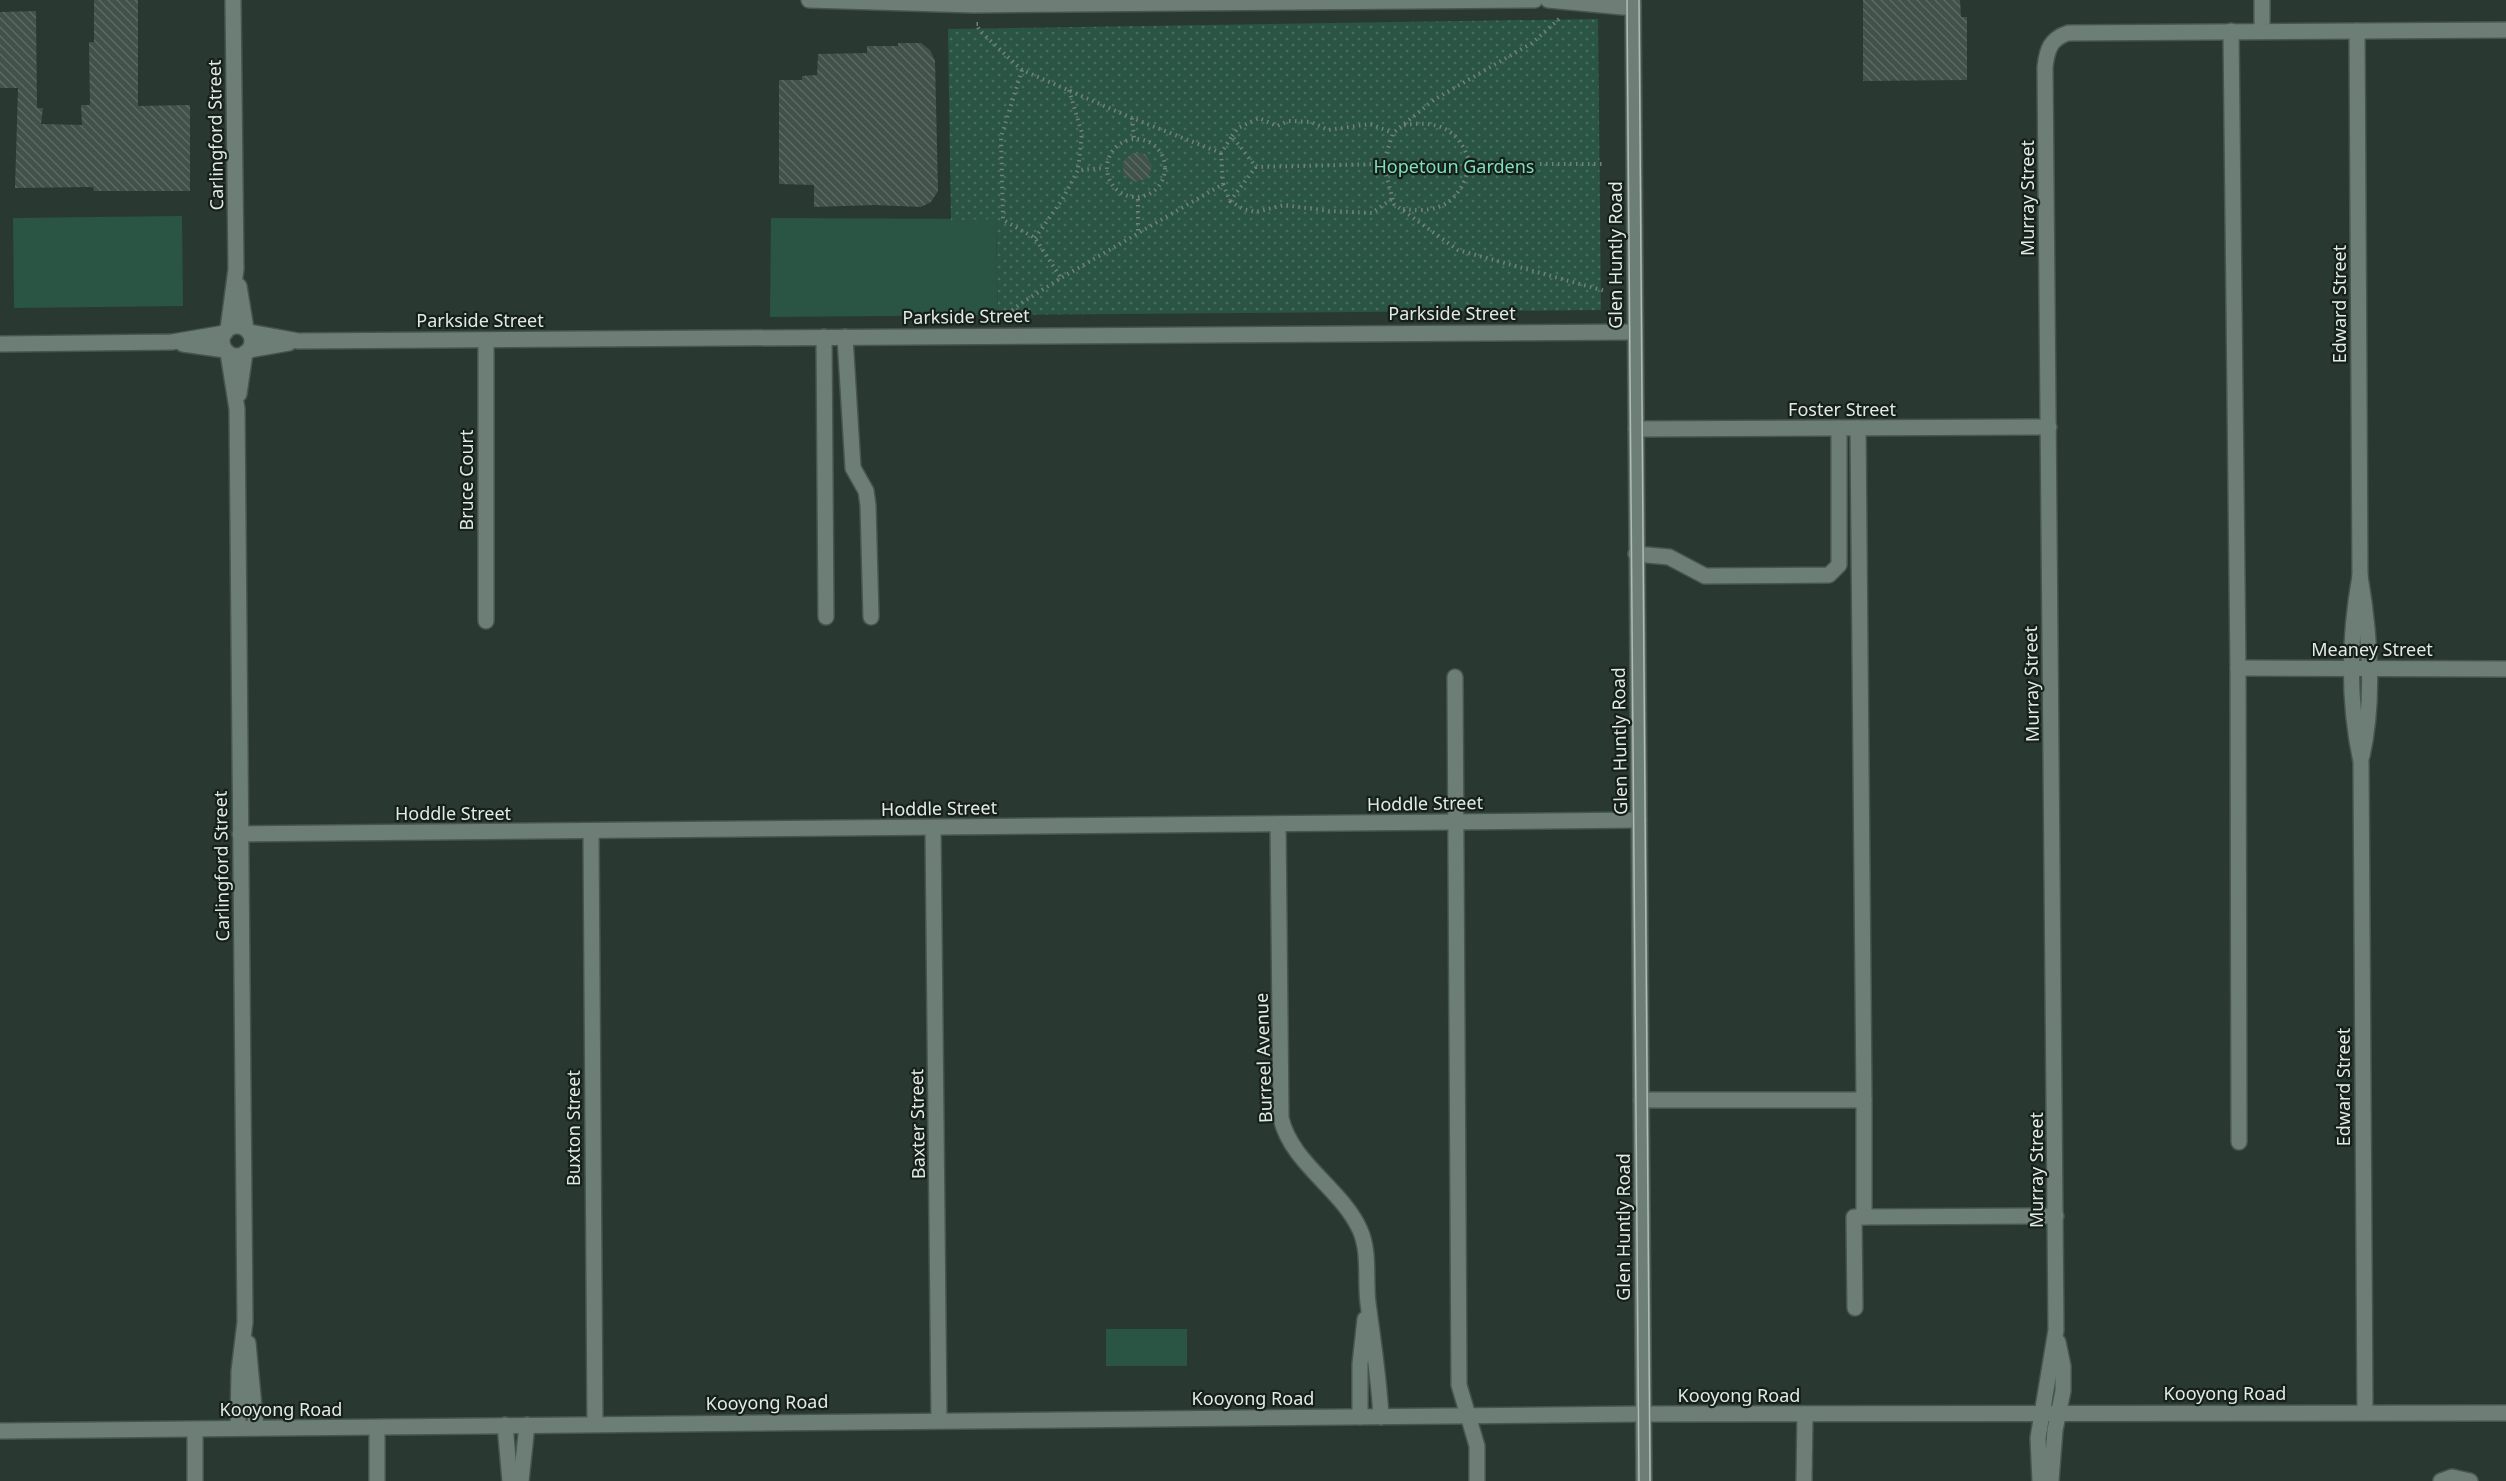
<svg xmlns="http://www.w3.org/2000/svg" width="2506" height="1481" font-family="'Noto Sans',sans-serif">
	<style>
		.grass { fill: #2a5544 }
		.park { fill: url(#park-dots) }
		.building { fill: url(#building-back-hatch) }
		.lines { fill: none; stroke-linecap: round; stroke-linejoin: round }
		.minor-casing { stroke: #46554f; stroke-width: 18 }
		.path { stroke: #73817b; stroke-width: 4; stroke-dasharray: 1.5 4.5; stroke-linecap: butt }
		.minor { stroke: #6c7e76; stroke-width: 15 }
		.tram { stroke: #b1bcb7; stroke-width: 1.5 }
		.labels { text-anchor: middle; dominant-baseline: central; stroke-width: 4.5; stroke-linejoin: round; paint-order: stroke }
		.street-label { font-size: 18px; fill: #e0eae6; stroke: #171f1b }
		.park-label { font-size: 18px; fill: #7ee1ba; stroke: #171f1b }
	</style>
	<defs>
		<pattern id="park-dots" width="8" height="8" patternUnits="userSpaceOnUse" patternTransform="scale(1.5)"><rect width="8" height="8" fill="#2a5544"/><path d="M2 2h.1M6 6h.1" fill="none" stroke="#496e5f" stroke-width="1.8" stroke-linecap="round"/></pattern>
		<pattern id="building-back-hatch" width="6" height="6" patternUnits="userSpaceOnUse" patternTransform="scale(1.5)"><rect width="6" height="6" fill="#41524a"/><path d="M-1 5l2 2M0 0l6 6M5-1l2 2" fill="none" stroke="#5c6b64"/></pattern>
	</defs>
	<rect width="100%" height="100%" fill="#293932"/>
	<g class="grass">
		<path d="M182,216L183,306L14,308L13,218Z"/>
		<path d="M771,218L996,219L998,315L770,317Z"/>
		<rect x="1106" y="1329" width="81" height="37"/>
	</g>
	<path class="park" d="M1598,19L1601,310L998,315L996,219L951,220L948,29Z"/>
	<g class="building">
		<path d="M94,0H138V106L190,105V191H94L93,187L15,188L18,88H0V12L36,11L37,108H43L41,124L82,125L81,105H90L89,42H94Z"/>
		<path d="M1863,0H1960L1961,17H1967V80L1863,81Z"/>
		<path d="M898,43H921L930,50L935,61L938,191L931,202L921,207L875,205L814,207V185L779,184V80H802V76L817,75L818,54L867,53V46H898Z"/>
		<path d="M1132,153L1145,154L1152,165L1148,178L1136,182L1124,175L1123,162Z"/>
	</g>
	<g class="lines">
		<g class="minor-casing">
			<g id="minor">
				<path d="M809,0L973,5L1535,0"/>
				<path d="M1548,0L1633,8"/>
				<path d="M1633,0L1644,1481"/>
				<path d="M2262,0V31"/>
				<path d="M2231,31L2238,668L2239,1142"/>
				<path d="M2357,31L2360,576C2370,635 2375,698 2362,756"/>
				<path d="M239,286L246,329"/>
				<circle cx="237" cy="341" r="15"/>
				<path d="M228,329L236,269L233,0"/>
				<path d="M249,332L298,341L1635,332"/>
				<path d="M824,337L826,617"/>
				<path d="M845,337L853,468L866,491L868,505L871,617"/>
				<path d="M0,344L172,342L225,333"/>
				<path d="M183,344L225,350"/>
				<path d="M249,350L289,343"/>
				<path d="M228,353L237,409L245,1322L239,1371L238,1428"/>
				<path d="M239,394L245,353"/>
				<path d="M1636,429L2049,427"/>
				<path d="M1636,554L1669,557L1705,576L1829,575L1839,565V428"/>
				<path d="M2360,576C2349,637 2348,701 2361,762L2365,1412"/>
				<path d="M486,621V340"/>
				<path d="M2238,668L2506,669"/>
				<path d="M1455,677L1459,1385L1477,1446V1481"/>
				<path d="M1278,824L1281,1118C1291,1163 1342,1189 1360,1230C1370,1252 1365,1279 1368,1303C1373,1341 1379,1378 1381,1417"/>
				<path d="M933,828L939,1420"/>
				<path d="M591,832L595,1424"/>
				<path d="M240,834L1639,820"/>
				<path d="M1641,1100H1864L1858,428"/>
				<path d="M1864,1100V1217L2056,1216"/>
				<path d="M1855,1308L1854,1217H1864"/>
				<path d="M248,1343L256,1428"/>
				<path d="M1360,1417V1364L1365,1319"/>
				<path d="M505,1425L510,1481"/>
				<path d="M0,1431L1638,1414L2506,1413"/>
				<path d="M195,1481V1429"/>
				<path d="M377,1481V1428"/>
				<path d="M521,1481L527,1425"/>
				<path d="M1804,1481L1805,1414"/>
				<path d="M2040,1481L2038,1438L2056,1330L2045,67C2047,50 2050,39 2068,33L2506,30"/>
				<path d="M2051,1481L2055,1430L2063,1391V1366L2058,1342"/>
				<path d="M2441,1481L2452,1477L2470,1481"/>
			</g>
		</g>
		<g class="path">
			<path d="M1559,19L1532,43L1435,99L1393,133L1383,164L1394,204L1458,250L1605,291"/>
			<path d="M978,24H976L980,31L1022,70L1132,118L1221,153L1232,136L1256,167L1383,164"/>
			<path d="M1022,70L1001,137L1003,220L1035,238L1061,278"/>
			<path d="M1069,90L1082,133L1078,170"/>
			<path d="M1132,118L1134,138"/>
			<path d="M1404,125C1438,120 1460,129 1470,164H1603"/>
			<path d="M1232,136L1238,128L1259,118L1277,126L1288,121L1311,122L1328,130L1370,124L1393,133"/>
			<circle cx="1136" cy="168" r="29"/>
			<path d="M1221,153L1223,184"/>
			<path d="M1138,199V234"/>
			<path d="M1230,201L1243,209L1256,212L1284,205L1329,211L1372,213L1393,198"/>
			<path d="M1403,209C1442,214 1460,202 1470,164"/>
			<path d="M1035,238L1062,200L1078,170L1105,168"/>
			<path d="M1003,318L1020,304L1061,278L1223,184L1230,201L1256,167"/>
		</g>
		<use href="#minor" class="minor"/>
		<g class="tram">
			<path d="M1627,0L1639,1481"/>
			<path d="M1639,0L1650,1481"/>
		</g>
	</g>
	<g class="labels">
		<g class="street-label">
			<text transform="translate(215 135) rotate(-91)">Carlingford Street</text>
			<text transform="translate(2027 198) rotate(-90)">Murray Street</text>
			<text transform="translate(1615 255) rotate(-90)">Glen Huntly Road</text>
			<text transform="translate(2339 304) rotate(-90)">Edward Street</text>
			<text x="1452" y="313">Parkside Street</text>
			<text transform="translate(966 316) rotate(-1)">Parkside Street</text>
			<text x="480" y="320">Parkside Street</text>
			<text x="1842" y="409">Foster Street</text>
			<text transform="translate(466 480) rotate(-90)">Bruce Court</text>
			<text x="2372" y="649">Meaney Street</text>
			<text transform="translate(2031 684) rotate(-91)">Murray Street</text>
			<text transform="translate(1619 741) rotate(-91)">Glen Huntly Road</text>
			<text transform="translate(1425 803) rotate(-1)">Hoddle Street</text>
			<text transform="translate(939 808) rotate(-1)">Hoddle Street</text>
			<text x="453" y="813">Hoddle Street</text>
			<text transform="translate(221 866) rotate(-91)">Carlingford Street</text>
			<text transform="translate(1263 1058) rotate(-92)">Burreel Avenue</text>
			<text transform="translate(2343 1087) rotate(-90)">Edward Street</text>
			<text transform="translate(917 1124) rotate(-91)">Baxter Street</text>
			<text transform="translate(573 1128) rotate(-90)">Buxton Street</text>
			<text transform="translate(2036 1170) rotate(-90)">Murray Street</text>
			<text transform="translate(1623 1227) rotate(-90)">Glen Huntly Road</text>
			<text x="2225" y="1393">Kooyong Road</text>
			<text x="1739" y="1395">Kooyong Road</text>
			<text x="1253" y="1398">Kooyong Road</text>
			<text transform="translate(767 1402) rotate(-1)">Kooyong Road</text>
			<text x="281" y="1409">Kooyong Road</text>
		</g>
		<g class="park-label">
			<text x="1454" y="166">Hopetoun Gardens</text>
		</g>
	</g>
</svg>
